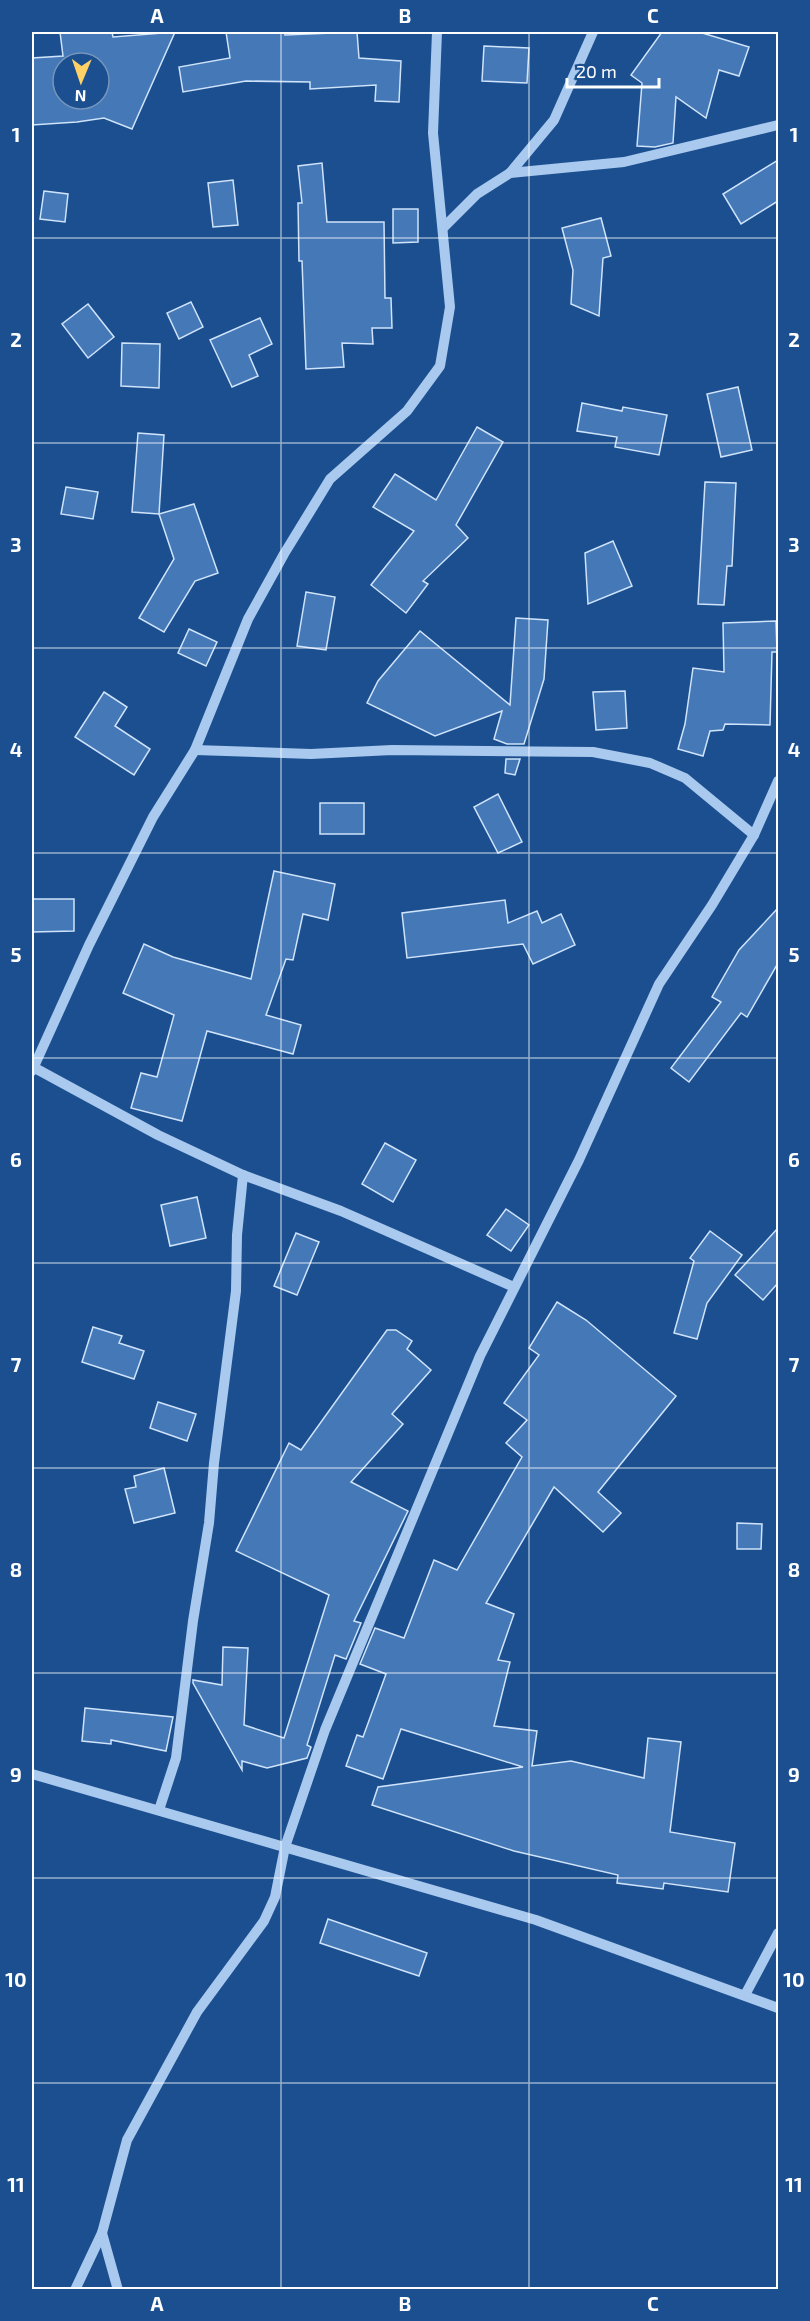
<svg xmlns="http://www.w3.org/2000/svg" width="810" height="2321" font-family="'Exo 2',sans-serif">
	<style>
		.building { fill: #4478b7; stroke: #cfe3fa; stroke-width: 1.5; fill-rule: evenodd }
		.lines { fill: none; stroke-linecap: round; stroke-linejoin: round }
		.minor { stroke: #a9c9ee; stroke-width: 10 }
		.grid { fill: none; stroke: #fff; stroke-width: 1.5; stroke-opacity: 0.55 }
		.neatline { fill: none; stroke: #fff; stroke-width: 2 }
		.grid-label { font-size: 20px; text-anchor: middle; font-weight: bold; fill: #fff }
	</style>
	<rect width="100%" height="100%" fill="#1b4f8f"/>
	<g class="building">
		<path d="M60,32H112L113,37L175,32L132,129L104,118L77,122L32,125V58L63,56ZM63,63H99V99H63Z"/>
		<path d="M226,32H284L285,35L357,32L359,58L401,61L399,102L375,101L376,85L310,89V82L246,81L183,92L179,67L230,58Z"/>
		<path d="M662,32H699L749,47L739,76L719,70L706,118L676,97L673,143L655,147L637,146L642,83L631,75Z"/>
		<path d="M484,46L529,48L527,83L482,81Z"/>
		<path d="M778,160V201L741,224L723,194Z"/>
		<path d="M322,163L327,222H384L385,298H391L392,328H372L373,344L342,343L344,367L306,369L302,261H299L298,203H302L298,166Z"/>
		<path d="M233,180L238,225L213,227L208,183Z"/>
		<path d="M44,191L68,194L65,222L40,219Z"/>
		<path d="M393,209H418V242L393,243Z"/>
		<path d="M601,218L611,256L603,258L599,316L571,304L573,270L562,228Z"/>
		<path d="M191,302L203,327L179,339L167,313Z"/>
		<path d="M88,304L114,337L88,358L62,324Z"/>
		<path d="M260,318L272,344L249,355L258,376L232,387L210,340Z"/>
		<path d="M122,343L160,344L159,388L121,386Z"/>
		<path d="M738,387L752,450L721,457L707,394Z"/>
		<path d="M582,403L622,411L623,407L667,415L659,455L615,447L617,437L577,431Z"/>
		<path d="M477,427L503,442L456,525L468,538L423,581L428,584L406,613L371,585L414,531L373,507L395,474L436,500Z"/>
		<path d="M138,433L164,435L159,514L132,512Z"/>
		<path d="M705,482L736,483L732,566H727L724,605L698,604Z"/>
		<path d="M66,487L98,492L93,519L61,514Z"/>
		<path d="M194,504L218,573L195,581L164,632L139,618L174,559L159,514Z"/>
		<path d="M613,541L632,586L588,604L585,553Z"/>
		<path d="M306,592L335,597L326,650L297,646Z"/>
		<path d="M516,618L548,620L544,679L524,744H507L494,739L502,711L435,736L367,703L378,681L420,631L510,705Z"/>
		<path d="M776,621L777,652H772L770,725L725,724L723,730L710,731L703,756L678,749L685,724L693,668L724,672L723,623Z"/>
		<path d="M189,629L217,642L206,666L178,653Z"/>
		<path d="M625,691L627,728L596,730L593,692Z"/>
		<path d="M104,692L127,707L115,726L150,749L134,775L75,737Z"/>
		<path d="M506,759H520L515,775L505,773Z"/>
		<path d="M498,794L522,842L498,853L474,807Z"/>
		<rect x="320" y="803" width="44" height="31"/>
		<path d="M274,871L335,884L328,920L303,914L293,960L286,959L266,1015L301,1025L293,1054L207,1031L182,1121L131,1108L141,1073L157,1077L174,1015L123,993L144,944L173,957L251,979Z"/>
		<path d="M32,899H74V931L32,932Z"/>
		<path d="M505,900L508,923L537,911L542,923L561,914L575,945L533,964L523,944L407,958L402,913Z"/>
		<path d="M778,908V963L747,1017L741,1013L689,1082L671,1068L721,1002L712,997L739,950Z"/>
		<path d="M385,1143L416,1160L393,1202L362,1184Z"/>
		<path d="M197,1197L206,1238L170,1246L161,1205Z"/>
		<path d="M506,1209L529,1225L511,1251L487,1235Z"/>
		<path d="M778,1228V1283L763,1300L735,1275Z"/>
		<path d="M710,1231L742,1255L707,1303L697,1339L674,1333L694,1261L690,1258Z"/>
		<path d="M296,1233L319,1242L297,1295L274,1286Z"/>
		<path d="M557,1302L586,1320L676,1396L598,1492L621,1513L603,1532L554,1487L486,1603L514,1614L498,1660L510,1662L494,1726L537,1731L532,1766L571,1761L644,1778L648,1738L681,1742L670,1832L735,1843L728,1892L664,1883L663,1889L617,1883L618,1875L514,1851L372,1805L378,1787L523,1767L401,1729L383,1779L346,1766L357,1735L363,1737L386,1674L360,1664L375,1628L404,1638L434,1560L457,1570L522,1457L506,1443L527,1420L504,1403L539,1355L529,1348Z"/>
		<path d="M93,1327L122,1336L119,1343L144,1351L134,1379L82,1362Z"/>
		<path d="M387,1330H396L412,1341L407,1349L431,1370L392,1414L403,1424L351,1482L408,1511L354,1621L361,1623L346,1659L335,1655L307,1745L311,1747L307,1758L267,1768L242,1761V1770L193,1683V1680L222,1685L223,1647L248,1648L244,1725L284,1738L329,1595L236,1551L289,1443L301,1450Z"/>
		<path d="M158,1402L196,1414L187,1441L150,1428Z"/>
		<path d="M164,1468L175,1513L134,1523L125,1489L136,1487L134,1476Z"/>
		<path d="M737,1523L762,1524L761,1549H737Z"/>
		<path d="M85,1708L173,1717L166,1751L111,1740V1744L82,1741Z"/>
		<path d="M328,1919L427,1953L419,1976L320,1943Z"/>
	</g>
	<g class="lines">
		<g class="minor">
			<path d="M510,173L554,120L593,32"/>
			<path d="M444,227L477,194L510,173L624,162L778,125"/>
			<path d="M195,750L311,754L392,750L593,752L650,763L685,778L754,835"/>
			<path d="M33,1067L158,1135L243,1175L341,1211L514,1287"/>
			<path d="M32,1071L89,945L153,817L195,750L248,619L284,554L330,479L407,411L440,366L450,307L433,133L437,32"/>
			<path d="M32,1774L536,1920L778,2008"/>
			<path d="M159,1810L176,1758L193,1621L209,1523L214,1463L236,1291L237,1235L243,1175"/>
			<path d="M745,1995L778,1933"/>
			<path d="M102,2233L118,2290"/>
			<path d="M75,2290L102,2233L127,2140L197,2012L264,1921L275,1897L285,1847L325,1730L480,1356L579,1160L659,984L712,905L754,835L778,781"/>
		</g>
	</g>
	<path class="grid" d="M281,32V2290M529,32V2290M32,238H778M32,443H778M32,648H778M32,853H778M32,1058H778M32,1263H778M32,1468H778M32,1673H778M32,1878H778M32,2083H778"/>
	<rect width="810" height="2321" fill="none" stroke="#1b4f8f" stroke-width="66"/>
	<g transform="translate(81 81) rotate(182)"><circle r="28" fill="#1b4f8f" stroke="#7695bc" stroke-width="1.5"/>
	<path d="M0-4.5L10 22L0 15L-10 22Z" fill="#ffd166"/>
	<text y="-9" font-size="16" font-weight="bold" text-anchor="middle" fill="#ffffff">N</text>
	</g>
	<path d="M567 78v9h92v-9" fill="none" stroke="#ffffff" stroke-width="3"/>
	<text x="576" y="78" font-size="18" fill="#ffffff" stroke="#1b4f8f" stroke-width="4.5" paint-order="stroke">20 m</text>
	<rect x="33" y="33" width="744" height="2255" class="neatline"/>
	<g class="grid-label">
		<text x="157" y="23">A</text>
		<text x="405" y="23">B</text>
		<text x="653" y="23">C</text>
		<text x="16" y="142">1</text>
		<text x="794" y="142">1</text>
		<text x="16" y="347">2</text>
		<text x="794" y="347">2</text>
		<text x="16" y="552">3</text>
		<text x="794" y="552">3</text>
		<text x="16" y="757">4</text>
		<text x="794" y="757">4</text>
		<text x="16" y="962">5</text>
		<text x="794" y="962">5</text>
		<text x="16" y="1167">6</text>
		<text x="794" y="1167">6</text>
		<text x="16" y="1372">7</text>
		<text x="794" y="1372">7</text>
		<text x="16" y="1577">8</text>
		<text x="794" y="1577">8</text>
		<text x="16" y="1782">9</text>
		<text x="794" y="1782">9</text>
		<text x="16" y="1987">10</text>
		<text x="794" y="1987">10</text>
		<text x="16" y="2192">11</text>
		<text x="794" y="2192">11</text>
		<text x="157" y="2311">A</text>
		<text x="405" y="2311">B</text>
		<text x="653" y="2311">C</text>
	</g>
</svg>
